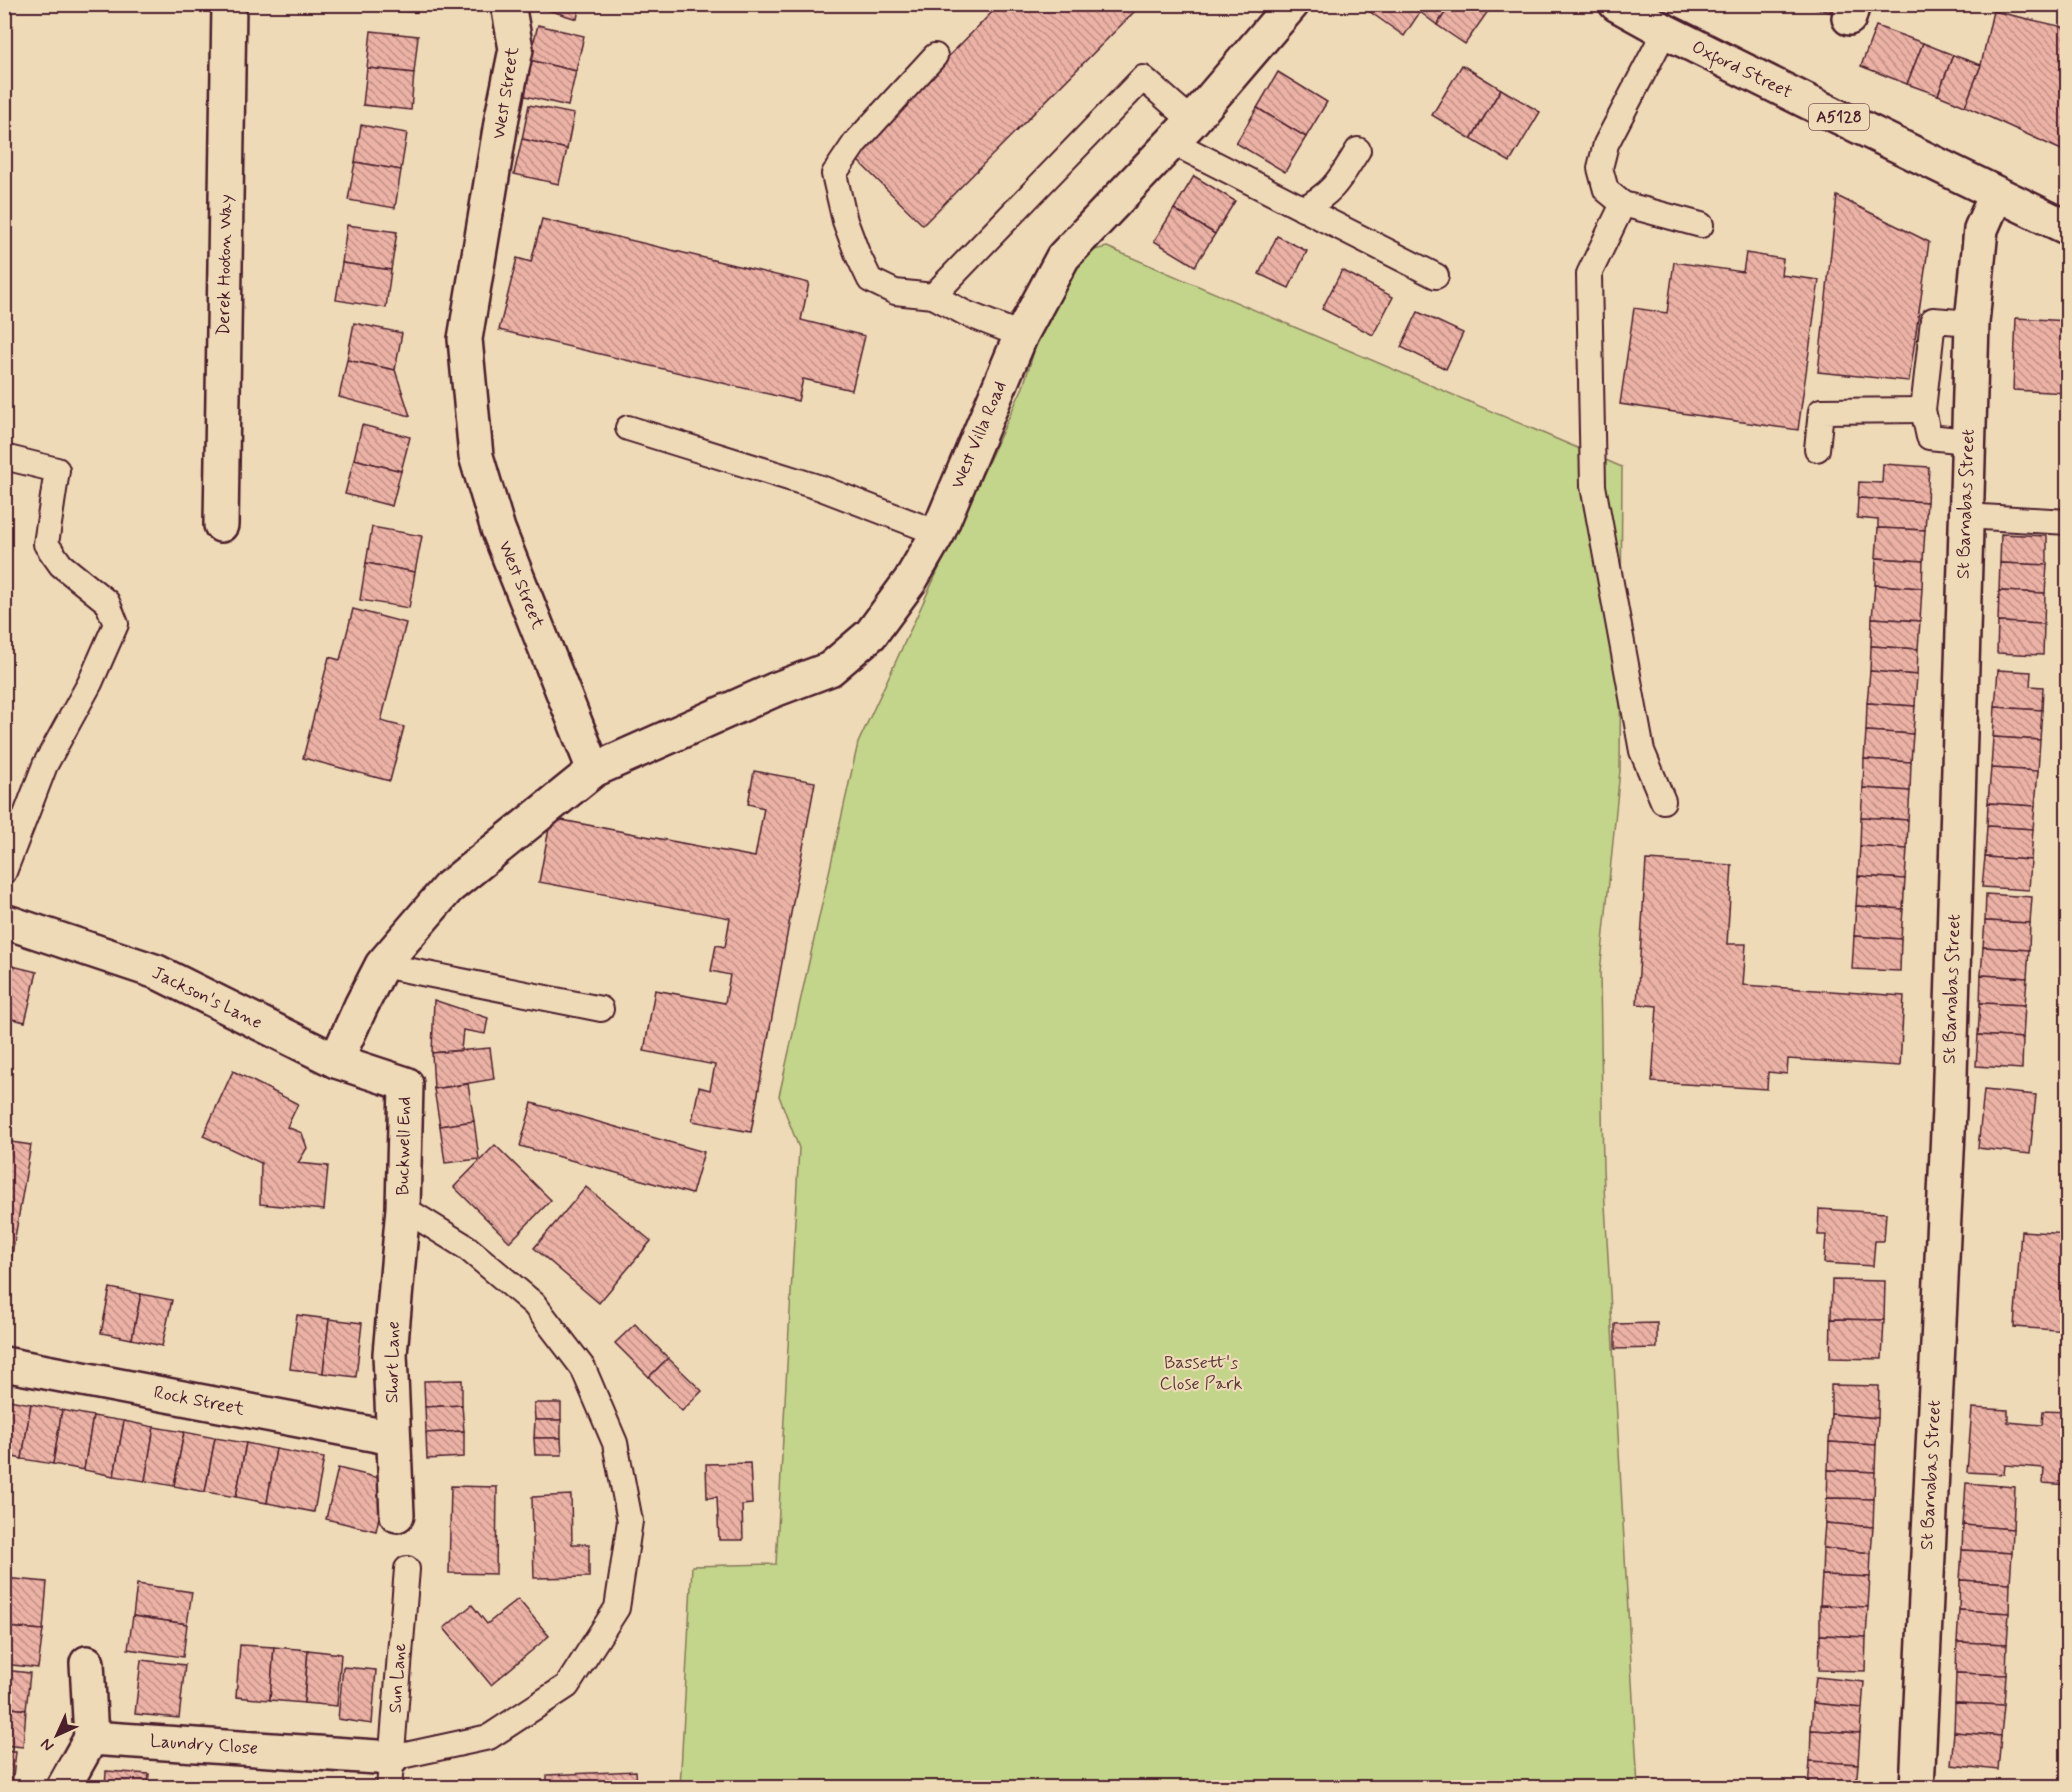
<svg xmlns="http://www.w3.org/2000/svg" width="2072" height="1792" font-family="Mynerve,sans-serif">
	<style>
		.green { fill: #c3d58a; stroke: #867a5a; stroke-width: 1.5 }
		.building { fill: url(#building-back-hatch); stroke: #4a1f2b; stroke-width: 1.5 }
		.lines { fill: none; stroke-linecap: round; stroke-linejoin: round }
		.service-casing { stroke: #4a1f2b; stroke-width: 28 }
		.minor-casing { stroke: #4a1f2b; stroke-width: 38 }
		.primary-casing { stroke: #4a1f2b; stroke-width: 38 }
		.service { stroke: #efdab8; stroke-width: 24 }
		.minor { stroke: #efdab8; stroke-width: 33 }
		.primary { stroke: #efdab8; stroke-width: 33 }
		.labels { text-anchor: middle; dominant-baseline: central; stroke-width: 4.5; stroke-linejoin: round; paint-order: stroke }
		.shield { fill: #efdab8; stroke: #7c5755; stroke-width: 1.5 }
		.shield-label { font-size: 16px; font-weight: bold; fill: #4a1f2b }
		.street-label { font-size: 18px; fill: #4a1f2b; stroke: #efdab8 }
		.park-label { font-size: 18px; fill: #5c3a39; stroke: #efdab8 }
	</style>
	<defs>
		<pattern id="building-back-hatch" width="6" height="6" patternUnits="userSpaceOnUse" patternTransform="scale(1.5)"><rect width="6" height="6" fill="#ecb2a5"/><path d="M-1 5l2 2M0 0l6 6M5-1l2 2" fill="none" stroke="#c19087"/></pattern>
	</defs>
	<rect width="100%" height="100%" fill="#efdab8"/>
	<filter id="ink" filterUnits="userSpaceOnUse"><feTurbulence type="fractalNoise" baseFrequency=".0167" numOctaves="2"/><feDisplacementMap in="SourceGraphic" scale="12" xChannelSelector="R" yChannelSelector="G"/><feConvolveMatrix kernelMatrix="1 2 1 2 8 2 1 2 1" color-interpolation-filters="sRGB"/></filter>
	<g filter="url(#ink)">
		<path class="green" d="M1107,247L1622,467L1620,770L1600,973L1603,1169L1638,1787L680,1788L692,1566L776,1564L799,1148L779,1096L858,743L1023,387L1063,257Z"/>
		<g class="building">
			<path d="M371,4H417L416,12L371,10Z"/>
			<path d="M529,4H580L577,19Z"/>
			<path d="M1000,4H1127L1134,12L923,225L852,155Z"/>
			<path d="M1359,4H1451L1437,25L1420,12L1404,36Z"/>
			<path d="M1451,4H1493L1465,44L1437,25Z"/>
			<path d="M1801,4H1832L1830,12Z"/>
			<path d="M1993,11L2068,28V153L1965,106L1981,65Z"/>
			<path d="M538,25L584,36L576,71L529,60Z"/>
			<path d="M1876,26L1923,43L1907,84L1861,66Z"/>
			<path d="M371,31L418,36L414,73L367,68Z"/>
			<path d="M1923,43L1953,55L1938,95L1907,84Z"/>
			<path d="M1953,55L1981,65L1965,106L1938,95Z"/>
			<path d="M529,60L576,71L568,106L521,95Z"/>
			<path d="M1462,65L1501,89L1471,139L1432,115Z"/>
			<path d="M367,68L414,73L411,110L363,105Z"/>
			<path d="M1278,72L1327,102L1306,137L1257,108Z"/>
			<path d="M1501,89L1540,112L1510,162L1471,139Z"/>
			<path d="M529,105L574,114L567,149L522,139Z"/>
			<path d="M1257,108L1306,137L1285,172L1236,143Z"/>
			<path d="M361,125L407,133L401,170L355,162Z"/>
			<path d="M522,139L567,149L559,184L514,174Z"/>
			<path d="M355,162L401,170L395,208L348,200Z"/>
			<path d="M1194,176L1235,201L1215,234L1174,209Z"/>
			<path d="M1837,196L1929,242L1909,381L1818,372Z"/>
			<path d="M1174,209L1215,234L1195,266L1154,241Z"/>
			<path d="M542,219L809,283L801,320L865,336L852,390L803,379L798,401L499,330L517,258L531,262Z"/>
			<path d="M347,225L397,232L391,270L342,263Z"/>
			<path d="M1277,236L1307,251L1289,288L1259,274Z"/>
			<path d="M1746,253L1783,259L1781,275L1819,280L1798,430L1620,404L1634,308L1667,313L1674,262L1743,272Z"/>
			<path d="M342,263L391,270L386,308L336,300Z"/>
			<path d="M1342,270L1393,297L1373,335L1322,309Z"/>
			<path d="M1418,312L1463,333L1446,369L1401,347Z"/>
			<path d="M2016,318L2068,321V393L2013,390Z"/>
			<path d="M354,323L402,333L395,370L347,360Z"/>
			<path d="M347,360L395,370L410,416L339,397Z"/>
			<path d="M362,425L410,437L401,471L354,459Z"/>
			<path d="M354,459L401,471L392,506L345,494Z"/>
			<path d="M1883,464L1929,467L1927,502L1858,498L1859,482L1882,483Z"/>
			<path d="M1858,498L1927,502L1925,530L1878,528V520L1857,518Z"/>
			<path d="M372,527L422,536L415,572L366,563Z"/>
			<path d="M1878,528L1925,530L1923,561L1876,558Z"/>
			<path d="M2001,534L2047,536V565L2000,563Z"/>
			<path d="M1876,558L1923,561L1922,588L1875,585Z"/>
			<path d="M366,563L415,572L409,608L360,600Z"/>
			<path d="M2000,563L2047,565L2045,593L1999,591Z"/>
			<path d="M1875,585L1922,588L1920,621L1872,618Z"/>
			<path d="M1999,591L2045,593L2044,624L1998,622Z"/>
			<path d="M353,609L406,623L381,721L404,727L390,781L303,758L329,657L340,660Z"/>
			<path d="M1872,618L1920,621L1918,649L1871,646Z"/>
			<path d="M1998,622L2044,624L2043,655L1997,653Z"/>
			<path d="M1871,646L1918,649L1917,675L1870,671Z"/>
			<path d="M1998,670L2031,672L2030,686L2043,687L2042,710L1995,707Z"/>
			<path d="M1870,671L1917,675L1915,706L1867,703Z"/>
			<path d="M1867,703L1915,706L1913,734L1866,731Z"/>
			<path d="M1995,707L2042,710L2040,740L1993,737Z"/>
			<path d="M1866,731L1913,734L1911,762L1864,759Z"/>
			<path d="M1993,737L2040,740L2038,771L1991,768Z"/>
			<path d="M1864,759L1911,762L1910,791L1863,788Z"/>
			<path d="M1991,768L2038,771L2035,806L1988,803Z"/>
			<path d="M754,771L815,782L751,1132L692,1121L699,1087L710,1090L715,1065L644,1051L655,990L725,1003L730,975L711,971L716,945L725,947L730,918L539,882L551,818L755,857L764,808L748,804Z"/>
			<path d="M1863,788L1910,791L1908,820L1861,817Z"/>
			<path d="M1988,803L2035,806L2033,829L1987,826Z"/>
			<path d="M1861,817L1908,820L1907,849L1860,846Z"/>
			<path d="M1987,826L2033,829L2031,860L1985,857Z"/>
			<path d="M1860,846L1907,849L1905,879L1858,876Z"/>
			<path d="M1985,857L2031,860L2029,890L1982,887Z"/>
			<path d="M1646,860L1732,865L1727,944H1746L1743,985L1904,996L1900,1066L1788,1059L1787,1074L1768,1072L1767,1089L1652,1082L1657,1006L1637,1004Z"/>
			<path d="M1858,876L1905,879L1903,909L1856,906Z"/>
			<path d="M1986,894L2032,897L2030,923L1985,921Z"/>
			<path d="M1856,906L1903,909L1901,939L1854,936Z"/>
			<path d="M1985,921L2030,923L2029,950L1983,947Z"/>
			<path d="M1854,936L1901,939L1900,971L1852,969Z"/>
			<path d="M1983,947L2029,950L2027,978L1981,975Z"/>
			<path d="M4,964L37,972L25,1022L4,1017Z"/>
			<path d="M1981,975L2027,978L2025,1005L1980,1003Z"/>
			<path d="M434,1000L488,1018L485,1034L463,1030L461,1050L432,1053Z"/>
			<path d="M1980,1003L2025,1005L2023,1038L1978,1035Z"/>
			<path d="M1978,1035L2023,1038L2022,1069L1976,1066Z"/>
			<path d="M490,1048L494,1079L434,1089L432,1053Z"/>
			<path d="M233,1071L298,1104L287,1127L302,1133L307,1148L298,1163L328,1166L324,1210L260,1204L261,1163L203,1136Z"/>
			<path d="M468,1084L474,1121L440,1126L434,1089Z"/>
			<path d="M1984,1090L2036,1095L2030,1154L1978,1148Z"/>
			<path d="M532,1103L704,1152L692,1194L520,1146Z"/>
			<path d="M474,1121L479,1159L445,1163L440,1126Z"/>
			<path d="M4,1141L31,1145L4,1301Z"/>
			<path d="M495,1145L551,1200L510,1242L454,1187Z"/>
			<path d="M586,1187L651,1241L599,1303L534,1248Z"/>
			<path d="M1819,1209L1886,1213L1884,1241H1875L1873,1266L1824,1263L1826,1235H1818Z"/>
			<path d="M2021,1231L2068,1234V1331L2014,1327Z"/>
			<path d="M1832,1280L1885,1281L1884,1320L1831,1319Z"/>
			<path d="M110,1288L141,1294L132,1339L101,1333Z"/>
			<path d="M141,1294L172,1300L162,1346L132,1339Z"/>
			<path d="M297,1315L329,1319L323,1373L290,1369Z"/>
			<path d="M329,1319L362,1323L356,1377L323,1373Z"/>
			<path d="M1831,1319L1884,1320L1882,1359L1830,1358Z"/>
			<path d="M1657,1323V1348L1615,1349V1324Z"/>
			<path d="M635,1324L668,1358L649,1377L615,1343Z"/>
			<path d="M668,1358L702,1391L682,1411L649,1377Z"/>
			<path d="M462,1380V1405L425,1407L424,1381Z"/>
			<path d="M1831,1385L1879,1386L1878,1418L1831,1414Z"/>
			<path d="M4,1399L31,1404L22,1459L4,1455Z"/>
			<path d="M534,1403H561V1420H535Z"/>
			<path d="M31,1404L62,1410L53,1464L22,1459Z"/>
			<path d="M462,1405L464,1431L426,1433L425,1407Z"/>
			<path d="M1972,1408L2008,1410V1422L2042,1425L2043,1411L2068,1412V1485L2043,1483L2044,1468L2005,1465L2004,1474L1967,1472Z"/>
			<path d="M62,1410L93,1416L84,1470L53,1464Z"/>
			<path d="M1831,1414L1878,1418L1876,1445L1829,1442Z"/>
			<path d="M93,1416L124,1421L114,1476L84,1470Z"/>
			<path d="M535,1420H561V1438H534Z"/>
			<path d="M124,1421L154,1427L145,1481L114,1476Z"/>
			<path d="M154,1427L184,1432L174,1486L145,1481Z"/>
			<path d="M464,1431V1457L427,1459L426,1433Z"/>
			<path d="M184,1432L215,1438L205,1492L174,1486Z"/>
			<path d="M215,1438L246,1443L236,1497L205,1492Z"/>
			<path d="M534,1438H561L562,1455H535Z"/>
			<path d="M1829,1442L1876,1445L1875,1472L1828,1470Z"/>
			<path d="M246,1443L276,1449L267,1503L236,1497Z"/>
			<path d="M276,1449L324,1458L314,1512L267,1503Z"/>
			<path d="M750,1463L752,1504L742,1505L743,1540H719L717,1497L707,1498L706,1464Z"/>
			<path d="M338,1468L387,1480L376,1531L326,1519Z"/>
			<path d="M1828,1470L1875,1472L1874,1499L1827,1498Z"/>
			<path d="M1966,1483L2015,1487L2013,1529L1963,1525Z"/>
			<path d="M451,1486L497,1487L496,1574L449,1573Z"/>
			<path d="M571,1495L572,1544H589V1577L534,1578L532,1497Z"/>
			<path d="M1827,1498L1874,1499L1873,1527L1825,1523Z"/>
			<path d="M1825,1523L1873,1527L1871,1553L1823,1548Z"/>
			<path d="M1963,1525L2013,1529L2012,1553L1962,1550Z"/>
			<path d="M1823,1548L1871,1553L1870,1577L1822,1575Z"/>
			<path d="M1962,1550L2012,1553L2010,1583L1960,1580Z"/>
			<path d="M1822,1575L1870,1577L1868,1607L1820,1605Z"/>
			<path d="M4,1578L47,1582L43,1630L4,1627Z"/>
			<path d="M1960,1580L2010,1583L2009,1613L1959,1610Z"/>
			<path d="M137,1584L192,1592L187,1624L133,1616Z"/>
			<path d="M518,1599L549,1636L491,1685L444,1628L472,1605L487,1624Z"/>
			<path d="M1820,1605L1868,1607L1866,1637L1820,1635Z"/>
			<path d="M1959,1610L2009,1613L2007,1644L1957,1642Z"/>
			<path d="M133,1616L187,1624L183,1657L128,1649Z"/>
			<path d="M4,1627L43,1630L38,1668L4,1664Z"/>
			<path d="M1820,1635L1866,1637L1865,1671L1819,1670Z"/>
			<path d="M1957,1642L2007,1644L2006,1675L1956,1673Z"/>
			<path d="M240,1645L274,1647L270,1700L236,1697Z"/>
			<path d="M274,1647L308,1650L304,1703L270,1700Z"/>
			<path d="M308,1650L341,1654L337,1706L304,1703Z"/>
			<path d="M141,1660L185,1665L179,1718L135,1714Z"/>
			<path d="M343,1667L376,1670L372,1724L338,1719Z"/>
			<path d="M4,1670L30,1673L26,1710L4,1707Z"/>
			<path d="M1956,1673L2006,1675L2004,1705L1955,1703Z"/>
			<path d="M1816,1677L1864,1682L1862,1708L1813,1703Z"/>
			<path d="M1813,1703L1862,1708L1860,1733L1811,1730Z"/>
			<path d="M1955,1703L2004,1705L2001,1736L1954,1732Z"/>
			<path d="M4,1707L26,1710L23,1747L4,1745Z"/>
			<path d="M1811,1730L1860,1733L1858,1764L1810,1761Z"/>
			<path d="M1954,1732L2001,1736L1998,1770L1951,1765Z"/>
			<path d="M4,1751L16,1752L12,1784H4Z"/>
			<path d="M1810,1761L1858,1764L1856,1788H1808Z"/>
			<path d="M106,1771L149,1774L148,1788H105Z"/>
			<path d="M636,1771L637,1788H547V1775Z"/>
		</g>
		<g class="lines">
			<g class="service-casing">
				<g id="service">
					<path d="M1665,31L1606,144L1600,168L1606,190L1623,204L1701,225"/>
					<path d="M1172,142L1436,276"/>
					<path d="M1623,204L1589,274L1593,486L1642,751L1663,801"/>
					<path d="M1303,209C1335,191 1339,180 1358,150"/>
					<path d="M933,296L895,292L870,280L857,253L845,221L834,174L855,143L935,56"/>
					<path d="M1021,335L965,313L933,296L1143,78L1192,121"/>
					<path d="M628,428L821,488L938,533"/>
					<path d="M1967,441L1929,437L1923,410L1933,320L1972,323"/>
					<path d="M1817,449L1821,411L1923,410"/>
					<path d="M4,457L57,470L46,544L61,565L107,602L116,624L90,683L45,765L4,872"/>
					<path d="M1965,516L2068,522"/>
					<path d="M382,965L601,1009"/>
					<path d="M392,1758L489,1737L567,1686L617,1608L630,1521L615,1443L583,1368L534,1304L466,1247L403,1208"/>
					<path d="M389,1788L407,1569"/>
				</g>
			</g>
			<g class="minor-casing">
				<g id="minor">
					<path d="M508,4L516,49L502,117L465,339L476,456L498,529L594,770"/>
					<path d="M1849,18L1853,4"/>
					<path d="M221,525L229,4"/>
					<path d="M4,921L157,972L336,1061L406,1084L403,1208L390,1354L397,1515"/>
					<path d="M336,1061L361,1006L382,965L448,888L594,770L774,690L830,669L871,634L910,581L938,533L1021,335L1063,257L1192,121L1292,4"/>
					<path d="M4,1364L393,1438"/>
					<path d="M87,1663L91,1738L392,1758"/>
					<path d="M63,1788L91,1738"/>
					<path d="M1917,1788L1949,1110L1972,323L1981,229L1996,195"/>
				</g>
			</g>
			<g class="primary-casing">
				<path id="primary" d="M1616,4L1665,31L1804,100L2068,228"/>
			</g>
			<use href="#service" class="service"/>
			<use href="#minor" class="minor"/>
			<use href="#primary" class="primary"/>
		</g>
	</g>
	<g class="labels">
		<rect class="shield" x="1809" y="104" width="60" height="26" rx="4.5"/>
		<g class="shield-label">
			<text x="1839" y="117">A5128</text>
		</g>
		<g class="street-label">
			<text transform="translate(1742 70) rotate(26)">Oxford Street</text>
			<text transform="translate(506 93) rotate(-81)">West Street</text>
			<text transform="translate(225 265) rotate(-89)">Derek Hooton Way</text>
			<text transform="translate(979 435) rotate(-67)">West Villa Road</text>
			<text transform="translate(1966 504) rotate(-88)">St Barnabas Street</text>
			<text transform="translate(521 585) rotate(68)">West Street</text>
			<text transform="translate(1952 989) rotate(-88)">St Barnabas Street</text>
			<text transform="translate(207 998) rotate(26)">Jackson's Lane</text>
			<text transform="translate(404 1146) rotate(-89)">Buckwell End</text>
			<text transform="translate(393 1362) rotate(-89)">Short Lane</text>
			<text transform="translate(199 1401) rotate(11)">Rock Street</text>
			<text transform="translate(1931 1475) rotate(-87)">St Barnabas Street</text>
			<text transform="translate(398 1678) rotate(-86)">Sun Lane</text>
			<text transform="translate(204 1745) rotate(4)">Laundry Close</text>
		</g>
		<g class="park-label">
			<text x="1201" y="1363">Bassett's<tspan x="1201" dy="21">Close Park</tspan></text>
		</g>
	</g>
	<rect width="2072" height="1792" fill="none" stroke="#efdab8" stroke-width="24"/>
	<rect x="12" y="12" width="2048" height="1768" fill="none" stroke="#4a1f2b" stroke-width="2" filter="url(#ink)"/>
	<g transform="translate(57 1735) rotate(225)" stroke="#efdab8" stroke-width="4.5" paint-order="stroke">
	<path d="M0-4.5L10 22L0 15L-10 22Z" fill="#4a1f2b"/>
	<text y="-9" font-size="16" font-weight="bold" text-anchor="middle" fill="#4a1f2b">N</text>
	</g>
</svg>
